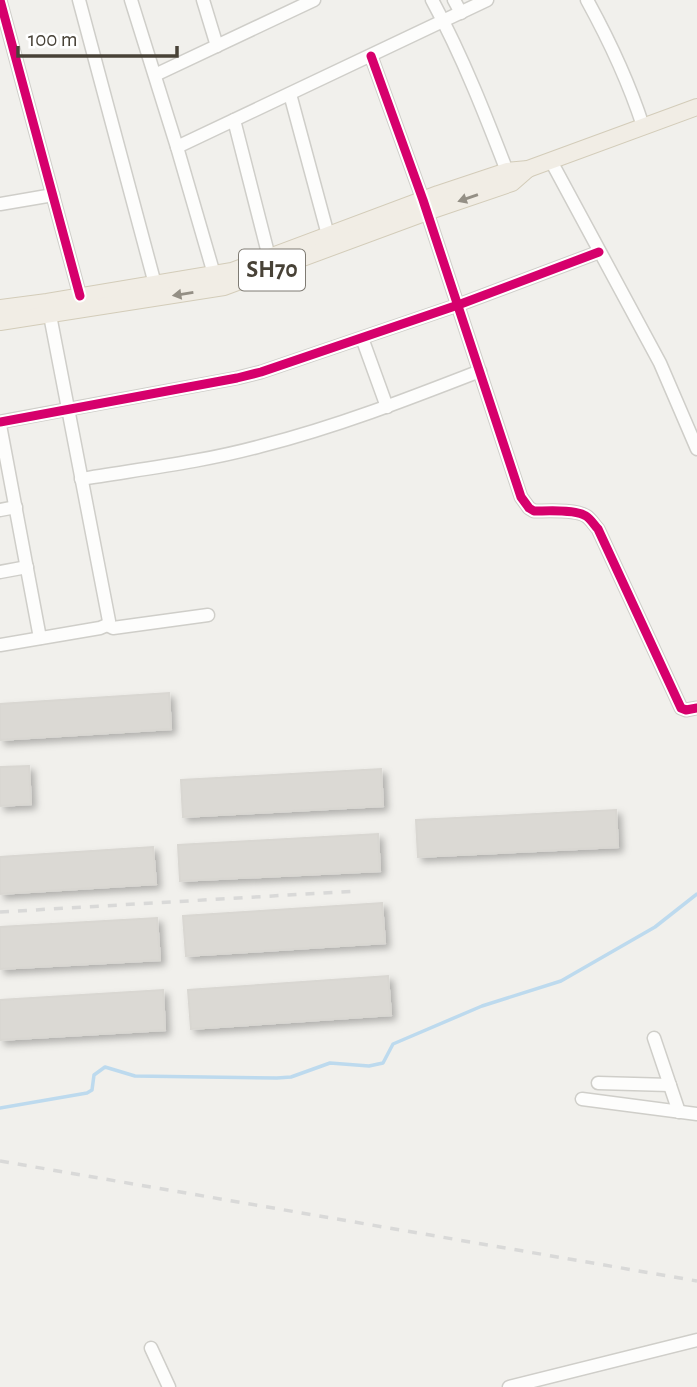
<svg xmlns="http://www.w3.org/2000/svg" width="697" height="1387" font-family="'Alegreya Sans',sans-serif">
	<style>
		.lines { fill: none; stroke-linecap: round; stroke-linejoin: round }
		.stream { stroke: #bddaee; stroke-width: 3.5 }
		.building { fill: #dbd9d4; stroke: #d9d7d2; stroke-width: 2; filter: url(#shadow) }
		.minor-casing { stroke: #cfcec9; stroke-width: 15 }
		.major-casing { stroke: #d3ccb9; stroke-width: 18 }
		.minor { stroke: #fdfdfc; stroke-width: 12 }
		.major { stroke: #f1ede5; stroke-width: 16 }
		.rail { stroke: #d9d9d8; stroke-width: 3.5; stroke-dasharray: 9 9; stroke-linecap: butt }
		.cycleway-casing { stroke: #fff; stroke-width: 13 }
		.cycleway { stroke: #d6006c; stroke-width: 9 }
		.oneway { fill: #948f85 }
		.labels { text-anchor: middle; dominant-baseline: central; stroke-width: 7; stroke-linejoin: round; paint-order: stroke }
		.shield { fill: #fff; stroke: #7f7b73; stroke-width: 2 }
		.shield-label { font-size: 24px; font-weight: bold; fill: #484237 }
	</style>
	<defs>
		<filter id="shadow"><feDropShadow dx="4.5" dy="4.5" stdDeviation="3.5" flood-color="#0004"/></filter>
	</defs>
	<rect width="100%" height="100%" fill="#f1f0ec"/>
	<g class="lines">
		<path class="stream" d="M0,1108L87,1093L92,1090L94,1075L105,1067L135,1076L277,1078L291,1077L330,1063L369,1066L383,1063L393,1044L482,1006L561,981L655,927L697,894"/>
	</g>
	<g class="building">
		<path d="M169,693L171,729L0,740V704Z"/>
		<path d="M29,766L31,804L0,806V767Z"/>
		<path d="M381,769L383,806L183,817L181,780Z"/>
		<path d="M616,810L618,847L418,857L416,820Z"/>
		<path d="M378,834L380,871L180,881L178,845Z"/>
		<path d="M153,847L156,884L0,894V857Z"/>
		<path d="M382,903L385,943L186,956L183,916Z"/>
		<path d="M157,918L160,960L0,969V927Z"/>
		<path d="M388,976L391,1015L191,1029L188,990Z"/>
		<path d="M163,990L165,1030L0,1040V1000Z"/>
	</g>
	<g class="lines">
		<g class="minor-casing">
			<g id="minor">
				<path d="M0,0L80,296"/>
				<path d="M79,0L155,284"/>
				<path d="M131,0L177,147L216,281"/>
				<path d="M203,0L217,46"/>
				<path d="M432,0C463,57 487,119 510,179"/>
				<path d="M454,0L461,13"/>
				<path d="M587,0C609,40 629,83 643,126"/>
				<path d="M371,56L423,200L521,497L529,508L534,511C548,511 575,509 586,516C591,519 594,525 598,529L681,708L686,710L697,708"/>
				<path d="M155,75L314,0"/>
				<path d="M290,94L328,235"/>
				<path d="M234,120L269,257"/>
				<path d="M177,147L487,0"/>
				<path d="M551,161L660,363L697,449"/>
				<path d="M0,204L53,195"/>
				<path d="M362,338L387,407"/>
				<path d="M0,422L237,378L261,372L458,305L599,252"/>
				<path d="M0,425L40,638"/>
				<path d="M81,479C141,469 203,462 261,446C336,427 408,399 480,371"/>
				<path d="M0,510L16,507"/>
				<path d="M0,572L27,567"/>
				<path d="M107,625L113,628L208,615"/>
				<path d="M0,645L100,628L107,625L109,621L48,305"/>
				<path d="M654,1038L679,1112"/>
				<path d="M598,1083L670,1085"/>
				<path d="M582,1099L697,1114"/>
				<path d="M151,1348L169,1387"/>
				<path d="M509,1387L697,1340"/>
			</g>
		</g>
		<g class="major-casing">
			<g id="major">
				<path d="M0,308L47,302L232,271L438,194L507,171L528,169L697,107"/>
				<path d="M0,322L224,287L427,212L512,183L528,169"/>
			</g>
		</g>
		<use href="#minor" class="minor"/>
		<use href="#major" class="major"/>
		<g class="rail">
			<path d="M0,912L357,891"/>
			<path d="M0,1161L697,1281"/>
		</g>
		<g class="cycleway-casing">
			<g id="cycleway">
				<path d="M0,0L80,296"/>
				<path d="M371,56L423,200L521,497L529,508L534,511C548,511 575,509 586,516C591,519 594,525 598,529L681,708L686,710L697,708"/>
				<path d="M0,422L237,378L261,372L458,305L599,252"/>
			</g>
		</g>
		<use href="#cycleway" class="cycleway"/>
	</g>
	<defs><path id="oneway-solid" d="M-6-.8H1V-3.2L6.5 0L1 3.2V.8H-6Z" transform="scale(1.75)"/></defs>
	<g class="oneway">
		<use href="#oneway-solid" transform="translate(468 198) rotate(161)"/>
		<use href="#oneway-solid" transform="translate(183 294) rotate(171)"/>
	</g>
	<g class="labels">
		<rect class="shield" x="239" y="249.5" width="66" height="41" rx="5"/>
		<g class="shield-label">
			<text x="272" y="270">SH70</text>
		</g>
	</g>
	<path d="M18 46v10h159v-10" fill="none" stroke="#484237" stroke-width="3.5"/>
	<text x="28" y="46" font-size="21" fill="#484237" stroke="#ffffff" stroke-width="5" paint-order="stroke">100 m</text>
</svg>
